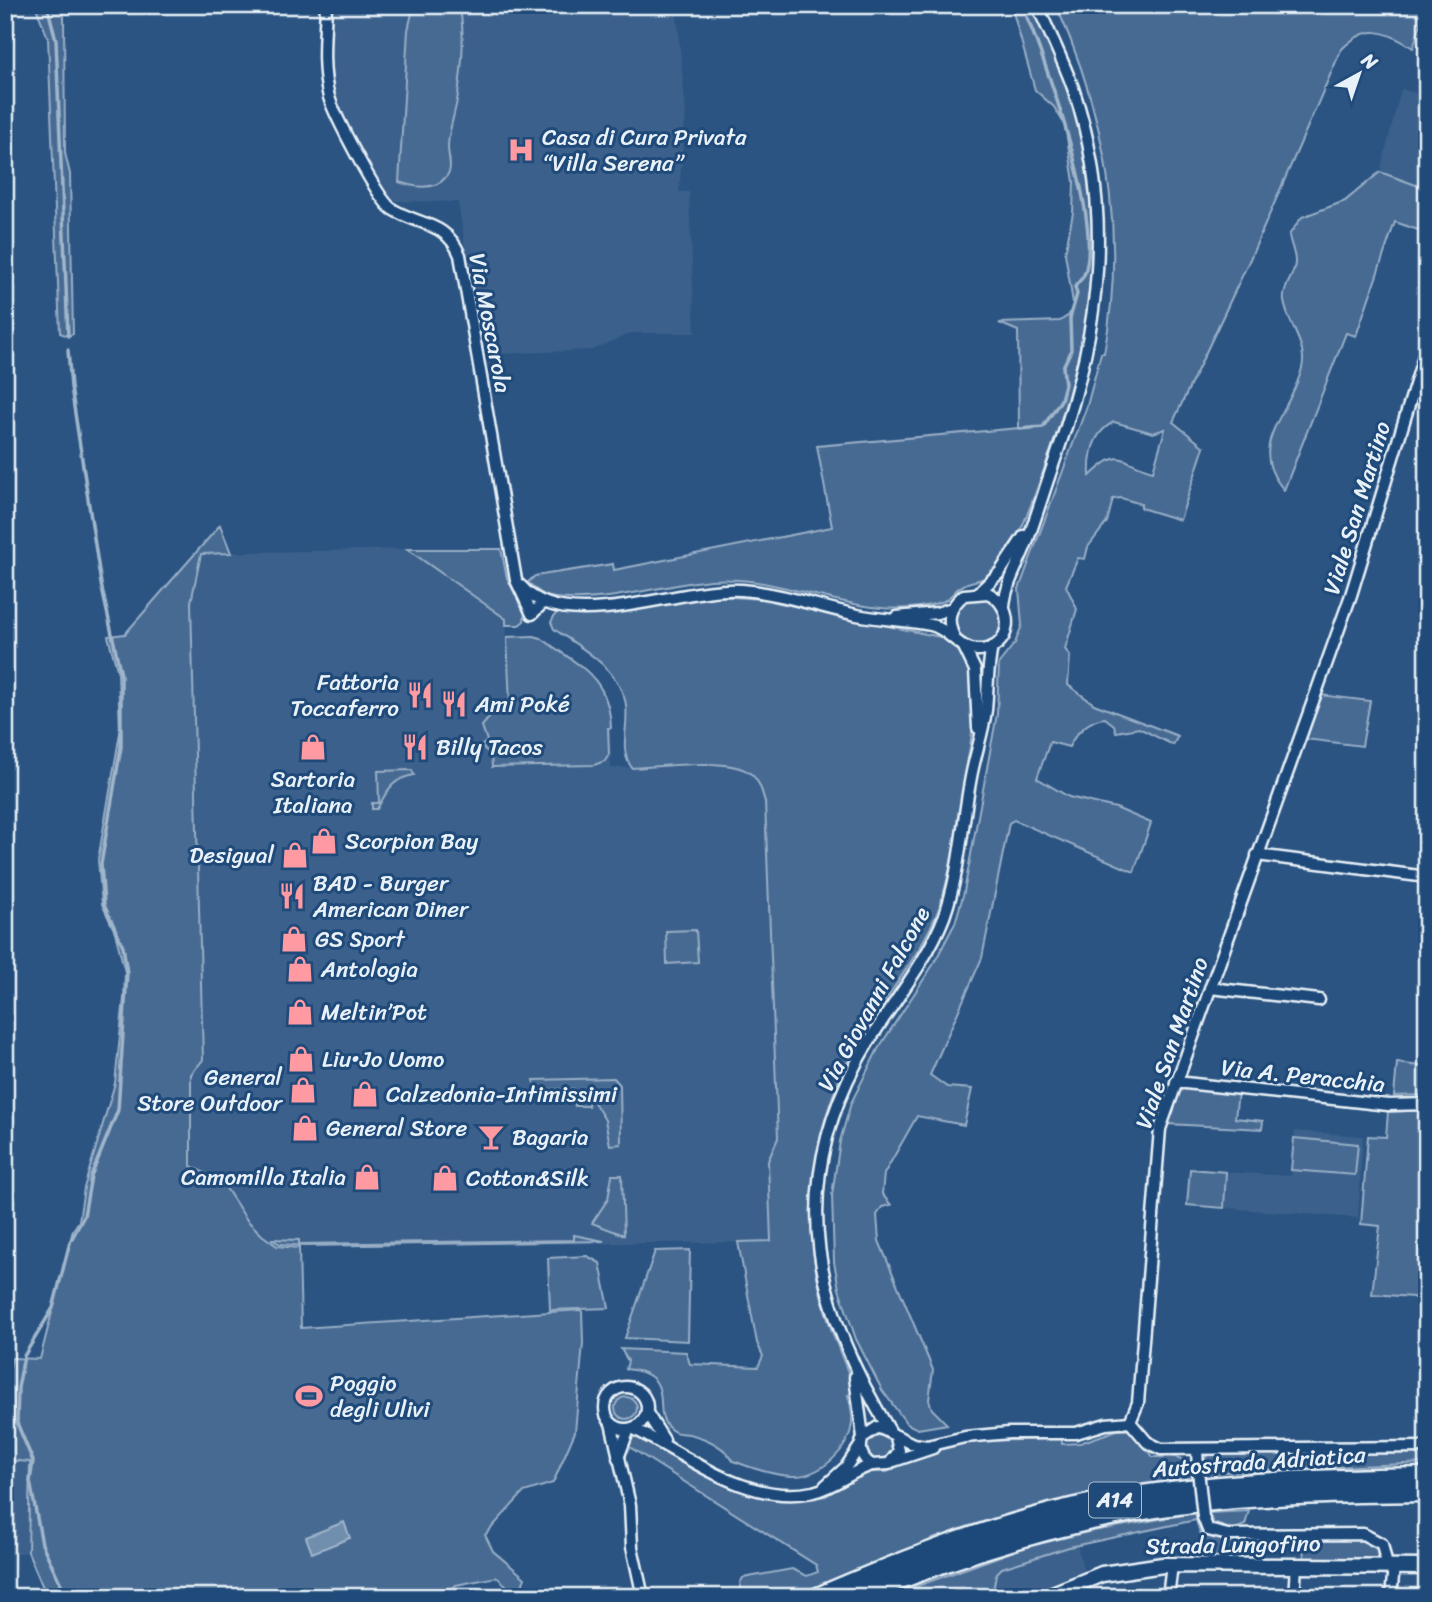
<svg xmlns="http://www.w3.org/2000/svg" width="1432" height="1602" font-family="Sriracha,sans-serif">
	<style>
		.built { fill: #3a608b }
		.green { fill: #476b93; stroke: #98aec6; stroke-width: 2; fill-rule: evenodd }
		.water { fill: #708ead; stroke: #a0b6cb; stroke-width: 2 }
		.lines { fill: none; stroke-linecap: round; stroke-linejoin: round }
		.stream { stroke: #a0b6cb; stroke-width: 3.5 }
		.street-casing { stroke: #e8f1f8; stroke-width: 15 }
		.secondary-casing { stroke: #e8f1f8; stroke-width: 19 }
		.highway-casing { stroke: #e8f1f8; stroke-width: 23 }
		.street { stroke: #1f4a7a; stroke-width: 10 }
		.secondary { stroke: #1f4a7a; stroke-width: 14 }
		.highway { stroke: #1f4a7a; stroke-width: 18 }
		.street-bridge-casing { stroke: #e8f1f8; stroke-width: 15; stroke-linecap: butt }
		.street-bridge { stroke: #1f4a7a; stroke-width: 10 }
		.labels { text-anchor: middle; dominant-baseline: central; stroke-width: 6; stroke-linejoin: round; paint-order: stroke }
		.shield { fill: #1f4a7a; stroke: #acbfd2; stroke-width: 2 }
		.shield-label { font-size: 21px; font-weight: bold; fill: #e8f1f8 }
		.poi-label { font-size: 23px; fill: #e8f1f8; stroke: #1f4a7a; text-anchor: start }
		.street-label { font-size: 23px; fill: #e8f1f8; stroke: #1f4a7a }
	</style>
	<rect width="100%" height="100%" fill="#2b5482"/>
	<filter id="ink" filterUnits="userSpaceOnUse"><feTurbulence type="fractalNoise" baseFrequency=".0143" numOctaves="2"/><feDisplacementMap in="SourceGraphic" scale="14" xChannelSelector="R" yChannelSelector="G"/><feConvolveMatrix kernelMatrix="1 2 1 2 8 2 1 2 1" color-interpolation-filters="sRGB"/></filter>
	<g filter="url(#ink)">
		<g class="built">
			<path d="M329,5H676L686,113L679,192H689L695,333H631L592,350L500,354V333H479L458,202L395,201L376,187L326,81Z"/>
			<path d="M1401,89L1427,96V189L1380,172Z"/>
			<path d="M407,549L506,619L507,637L541,638L591,673L610,705L611,768L765,764L778,1138L768,1161L771,1242L277,1246L247,1220L222,1182L191,1166V1074L203,1060L191,602L201,553Z"/>
			<path d="M1295,1131L1363,1136L1358,1218L1224,1208L1226,1172L1291,1176Z"/>
			<path d="M5,1460L30,1462L28,1552L5,1555Z"/>
			<path d="M1077,1545L1084,1572L1027,1597H992L996,1574L1002,1568Z"/>
		</g>
		<g class="green">
			<path d="M35,5H58L64,16L65,153L70,174L73,334L68,336L60,333L48,38Z"/>
			<path d="M1011,5H1034C1047,39 1063,72 1073,106C1112,235 1088,350 1043,472C1030,507 1017,552 987,576C980,582 970,580 962,586C954,590 950,600 941,602C864,627 788,573 711,580C660,585 607,604 555,598C543,597 535,590 528,582L535,576L613,564L614,570L832,527L817,446L1019,428L1018,331L999,323L1060,321L1069,315L1073,303L1065,253L1073,213L1074,182L1065,125L1054,107L1035,90Z"/>
			<path d="M1056,5H1427V24L1421,23L1413,48C1384,30 1367,23 1341,50L1250,259L1173,422L1204,447L1180,520L1141,508V504L1121,498L1113,499L1107,522L1088,547L1085,559L1078,558L1066,586L1077,609L1065,649L1070,656L1068,685L1094,704L1178,736L1173,745L1139,728L1116,732L1114,725L1105,718C1090,719 1075,733 1069,747L1050,742L1037,778L1069,797L1116,808L1151,823L1134,872L1014,820L1009,823L982,958L930,1075L947,1087L972,1089L964,1125L917,1116L884,1174L882,1194L891,1205L882,1207L877,1215L879,1241L933,1370L929,1400L932,1409L947,1424L918,1429L907,1424L882,1390L856,1339L839,1289L834,1262L832,1195L840,1141L851,1103L878,1049L933,965L955,923L964,892L997,714L999,663L1015,643L1022,625L1019,589L1087,406L1101,353H1104C1127,232 1106,116 1056,5ZM1114,422L1153,433L1165,429L1153,471C1118,461 1121,446 1090,476C1089,456 1093,432 1114,422Z"/>
			<path d="M440,6L460,9C465,35 462,68 458,94C456,112 448,130 448,147C448,158 454,169 445,178C434,191 413,187 399,182L408,30L412,13L421,7Z"/>
			<path d="M1380,172L1427,189V233L1395,222L1356,336L1346,333L1284,490C1244,444 1291,414 1302,368C1308,344 1287,324 1284,301C1282,286 1296,275 1295,261C1295,253 1290,243 1289,235L1302,217L1345,201Z"/>
			<path d="M220,525L231,553L201,554L191,602L203,1060L191,1074V1166L222,1182L247,1220L262,1235L277,1246L299,1248L301,1328L582,1310L583,1343L575,1432L553,1483L524,1492L485,1535L493,1551L525,1578L523,1583L526,1592L509,1588L497,1577L456,1585L445,1597H47L28,1552L30,1462L7,1460L5,1386L12,1358L40,1359L73,1230L79,1221L84,1188L115,1083L124,998L125,972L115,932L102,904L98,860L120,733L118,673L108,636L125,634Z"/>
			<path d="M407,549H501L507,578L525,613L524,621L519,625H506V619Z"/>
			<path d="M718,596L761,599L940,637C948,642 957,648 962,655C978,674 974,722 970,747C961,796 954,874 935,918C913,967 876,1008 851,1055C810,1133 800,1228 826,1313C834,1340 846,1366 856,1393L848,1395C850,1403 853,1413 852,1422C850,1450 820,1477 792,1476C772,1475 752,1468 733,1461C726,1448 708,1439 693,1435C684,1432 676,1436 668,1427C651,1409 678,1374 626,1369L628,1361L621,1349L686,1352L690,1364L758,1367L763,1356L757,1343L738,1242L771,1241L768,1161L778,1138L765,802C762,791 759,780 750,773C729,757 659,767 632,768C617,749 631,722 625,700C616,666 581,648 554,629L551,622L556,613L615,612Z"/>
			<circle cx="979" cy="621" r="24"/>
			<path d="M534,636L541,638C579,666 609,676 611,728H608L609,754L605,761L594,765L492,767L491,755L481,746L487,741L482,726L499,706L510,705L507,637Z"/>
			<path d="M1320,695L1370,701L1362,746L1305,739Z"/>
			<path d="M412,770L414,775C391,779 387,792 377,809H372V803H379L378,771Z"/>
			<path d="M696,930L698,962L667,964L666,931Z"/>
			<path d="M1397,1063L1427,1067V1095L1394,1096Z"/>
			<path d="M614,1078L620,1085L621,1144L610,1145L605,1120L589,1094L588,1106H575L574,1089L535,1090L534,1080Z"/>
			<path d="M1182,1086L1238,1092L1235,1118L1263,1121L1262,1129L1168,1124Z"/>
			<path d="M1427,1110V1305L1420,1304L1413,1297L1372,1294L1380,1226L1361,1224L1368,1136L1386,1137L1388,1112Z"/>
			<path d="M1294,1138L1358,1144L1355,1175L1291,1170Z"/>
			<path d="M1190,1169L1226,1172L1224,1208L1187,1205Z"/>
			<path d="M612,1175H622L624,1235L592,1223L608,1199Z"/>
			<path d="M574,1235L604,1241L304,1246L280,1244L271,1239L299,1240V1244L574,1240Z"/>
			<path d="M690,1250L688,1341L625,1338L655,1251Z"/>
			<path d="M587,1256L600,1263L609,1308L550,1310L548,1258Z"/>
			<circle cx="626" cy="1408" r="11"/>
			<path d="M1117,1430H1134L1153,1457H1177L1193,1465L1196,1477L1063,1501L963,1528L795,1597H740L743,1594L740,1583L743,1578L792,1569L807,1576L818,1572L816,1565L628,1446L630,1436L634,1434L755,1493L791,1500L826,1496L862,1472H887L909,1460L950,1446L975,1441L1062,1439V1444L1080,1443Z"/>
			<circle cx="879" cy="1447" r="14"/>
			<path d="M1427,1450V1463L1202,1473C1201,1464 1203,1459 1210,1453Z"/>
			<path d="M1249,1511L1245,1525L1232,1530L1213,1523L1208,1513Z"/>
			<path d="M1199,1512L1208,1535L1225,1540L1366,1538L1377,1548L1378,1560L1304,1559L1303,1548C1286,1539 1239,1541 1227,1559H1208L1196,1520L1069,1547L1002,1568L996,1574L992,1597H887L1022,1548L1088,1532Z"/>
		</g>
		<path class="water" d="M344,1522L350,1538L312,1553L306,1537Z"/>
		<g class="lines">
			<g class="stream">
				<path d="M47,5L56,40L68,336"/>
				<path d="M1019,429L1043,427L1061,400L1065,384L1063,367L1071,350L1070,318L1077,294L1075,287C1077,282 1083,279 1084,275C1105,224 1044,57 1022,5"/>
				<path d="M67,1597L42,1544L30,1481L33,1461L17,1423L18,1388L24,1356L53,1308L70,1242L84,1216L91,1176L118,1110L127,973L123,946L104,905L101,864L121,747V675L101,584L71,387L68,350"/>
			</g>
			<g class="street-casing">
				<g id="street">
					<path d="M326,5C325,35 321,67 329,97C334,114 378,200 392,209C419,226 446,221 460,255L516,580L532,614L542,604"/>
					<path d="M1427,346L1351,595L1160,1129L1138,1403L1130,1422L1147,1442L1161,1449L1427,1447"/>
					<path d="M521,586C565,638 682,585 742,590C781,593 819,607 857,615C881,620 907,620 931,625C949,629 958,649 977,650C1012,652 1017,607 988,593L964,595C949,607 946,620 954,637"/>
					<path d="M980,591L1000,572L1024,536"/>
					<path d="M1004,606C1006,583 1019,564 1027,542C1038,512 1047,481 1058,451C1100,330 1115,212 1073,88C1063,60 1049,32 1037,5"/>
					<path d="M897,617L937,613L952,608"/>
					<path d="M964,647L975,670L978,728"/>
					<path d="M1257,855L1427,877"/>
					<path d="M1210,988L1319,1000"/>
					<path d="M1176,1082L1388,1105L1427,1104"/>
					<path d="M855,1377L863,1437"/>
					<circle cx="626" cy="1408" r="21"/>
					<path d="M647,1413L664,1440"/>
					<path d="M611,1423L630,1505L632,1547L643,1597"/>
					<path d="M632,1428C688,1455 747,1506 813,1492C838,1486 851,1471 872,1465"/>
					<path d="M890,1431C816,1310 787,1193 857,1062C883,1013 924,969 944,917C960,873 962,823 971,777C975,755 983,733 986,710C988,689 987,669 992,647"/>
					<path d="M896,1437L899,1451L889,1464L872,1465C862,1459 858,1449 863,1437L878,1427L913,1444L927,1446L965,1437L1009,1433H1076L1106,1424L1130,1422"/>
					<path d="M1197,1450L1198,1470"/>
					<path d="M618,1458L629,1429"/>
					<path d="M894,1461L933,1448"/>
					<path d="M825,1486L846,1467L860,1446"/>
					<path d="M1203,1517L1208,1530L1228,1535L1363,1534L1382,1544L1387,1566"/>
					<path d="M1168,1597L1172,1565"/>
					<path d="M1294,1597L1296,1566"/>
					<path d="M1391,1597L1394,1566"/>
				</g>
			</g>
			<g class="secondary-casing">
				<path id="secondary" d="M1045,1597L1102,1574L1163,1565L1427,1567"/>
			</g>
			<g class="highway-casing">
				<g id="highway">
					<path d="M818,1597C906,1559 995,1524 1089,1504C1201,1482 1313,1479 1427,1477"/>
					<path d="M857,1597C964,1551 1077,1516 1193,1503C1271,1494 1349,1493 1427,1492"/>
				</g>
			</g>
			<use href="#street" class="street"/>
			<use href="#secondary" class="secondary"/>
			<use href="#highway" class="highway"/>
			<g class="street-bridge-casing">
				<path id="street-bridge" d="M1198,1470L1203,1517"/>
			</g>
			<use href="#street-bridge" class="street-bridge"/>
		</g>
	</g>
	<defs>
		<g id="hospital-bare" transform="scale(2.1)"><path d="M-5-5h3v3.5h4V-5h3V5h-3V1.5h-4V5h-3Z" fill="#ff9aa2" stroke="#1f4a7a" stroke-width="2.5" paint-order="stroke"/></g>
		<g id="restaurant-bare" transform="scale(2.1)"><path d="M-5-6h1v4h1v-4h1v4h1v-4h1v5L-1.5 .5V6h-2V.5L-5-1ZM5-6V6H3V1.5H1.5Q1.5-4 5-6Z" fill="#ff9aa2" stroke="#1f4a7a" stroke-width="2.5" paint-order="stroke"/></g>
		<g id="shop-bare" transform="scale(2.1)"><path d="M-5-2.5h2.3a2.7 3.5 0 0 1 5.4 0H5L5.5 6h-11ZM-1.5-2.5h3a1.5 2.3 0 0 0-3 0Z" fill="#ff9aa2" stroke="#1f4a7a" stroke-width="2.5" paint-order="stroke"/></g>
		<g id="bar-bare" transform="scale(2.1)"><path d="M-6-5H6L.8 .8V4.5H3.5V6h-7V4.5H-.8V.8Z" fill="#ff9aa2" stroke="#1f4a7a" stroke-width="2.5" paint-order="stroke"/></g>
		<g id="stadium-bare" transform="scale(2.1)"><path d="M0-5a6.5 5 0 1 0 0 10a6.5 5 0 1 0 0-10ZM-3.5-1.8h7v3.6h-7Z" fill="#ff9aa2" stroke="#1f4a7a" stroke-width="2.5" paint-order="stroke"/></g>
	</defs>
	<g fill-rule="evenodd">
		<use href="#hospital-bare" x="521" y="150"/>
		<use href="#restaurant-bare" x="420" y="695"/>
		<use href="#restaurant-bare" x="454" y="704"/>
		<use href="#shop-bare" x="313" y="747"/>
		<use href="#restaurant-bare" x="415" y="747"/>
		<use href="#shop-bare" x="324" y="841"/>
		<use href="#shop-bare" x="295" y="855"/>
		<use href="#restaurant-bare" x="292" y="896"/>
		<use href="#shop-bare" x="294" y="939"/>
		<use href="#shop-bare" x="300" y="969"/>
		<use href="#shop-bare" x="300" y="1012"/>
		<use href="#shop-bare" x="301" y="1059"/>
		<use href="#shop-bare" x="303" y="1090"/>
		<use href="#shop-bare" x="365" y="1094"/>
		<use href="#shop-bare" x="305" y="1128"/>
		<use href="#bar-bare" x="491" y="1137"/>
		<use href="#shop-bare" x="367" y="1177"/>
		<use href="#shop-bare" x="445" y="1178"/>
		<use href="#stadium-bare" x="309" y="1396"/>
	</g>
	<g class="labels">
		<rect class="shield" x="1089" y="1482.5" width="52" height="35" rx="5"/>
		<g class="shield-label">
			<text x="1115" y="1500">A14</text>
		</g>
		<g class="poi-label">
			<text x="542" y="137">Casa di Cura Privata<tspan x="542" dy="26">“Villa Serena”</tspan></text>
			<text x="399" y="682" text-anchor="end">Fattoria<tspan x="399" dy="26">Toccaferro</tspan></text>
			<text x="475" y="704">Ami Poké</text>
			<text x="436" y="747">Billy Tacos</text>
			<text x="313" y="779" text-anchor="middle">Sartoria<tspan x="313" dy="26">Italiana</tspan></text>
			<text x="345" y="841">Scorpion Bay</text>
			<text x="274" y="855" text-anchor="end">Desigual</text>
			<text x="313" y="883">BAD - Burger<tspan x="313" dy="26">American Diner</tspan></text>
			<text x="315" y="939">GS Sport</text>
			<text x="321" y="969">Antologia</text>
			<text x="321" y="1012">Meltin’Pot</text>
			<text x="322" y="1059">Liu•Jo Uomo</text>
			<text x="282" y="1077" text-anchor="end">General<tspan x="282" dy="26">Store Outdoor</tspan></text>
			<text x="386" y="1094">Calzedonia-Intimissimi</text>
			<text x="326" y="1128">General Store</text>
			<text x="512" y="1137">Bagaria</text>
			<text x="346" y="1177" text-anchor="end">Camomilla Italia</text>
			<text x="466" y="1178">Cotton&amp;Silk</text>
			<text x="330" y="1383">Poggio<tspan x="330" dy="26">degli Ulivi</tspan></text>
		</g>
		<g class="street-label">
			<text transform="translate(490 323) rotate(79)">Via Moscarola</text>
			<text transform="translate(1357 508) rotate(-73)">Viale San Martino</text>
			<text transform="translate(874 999) rotate(-61)">Via Giovanni Falcone</text>
			<text transform="translate(1172 1043) rotate(-71)">Viale San Martino</text>
			<text transform="translate(1303 1076) rotate(6)">Via A. Peracchia</text>
			<text transform="translate(1259 1462) rotate(-4)">Autostrada Adriatica</text>
			<text transform="translate(1233 1545) rotate(-1)">Strada Lungofino</text>
		</g>
	</g>
	<rect width="1432" height="1602" fill="none" stroke="#1f4a7a" stroke-width="28"/>
	<rect x="14" y="14" width="1404" height="1574" fill="none" stroke="#e8f1f8" stroke-width="2.5" filter="url(#ink)"/>
	<g transform="translate(1359 74) rotate(40)" stroke="#1f4a7a" stroke-width="5" paint-order="stroke">
	<path d="M0-5L12 26L0 18L-12 26Z" fill="#e8f1f8"/>
	<text y="-10" font-size="19" font-weight="bold" text-anchor="middle" fill="#e8f1f8">N</text>
	</g>
</svg>
